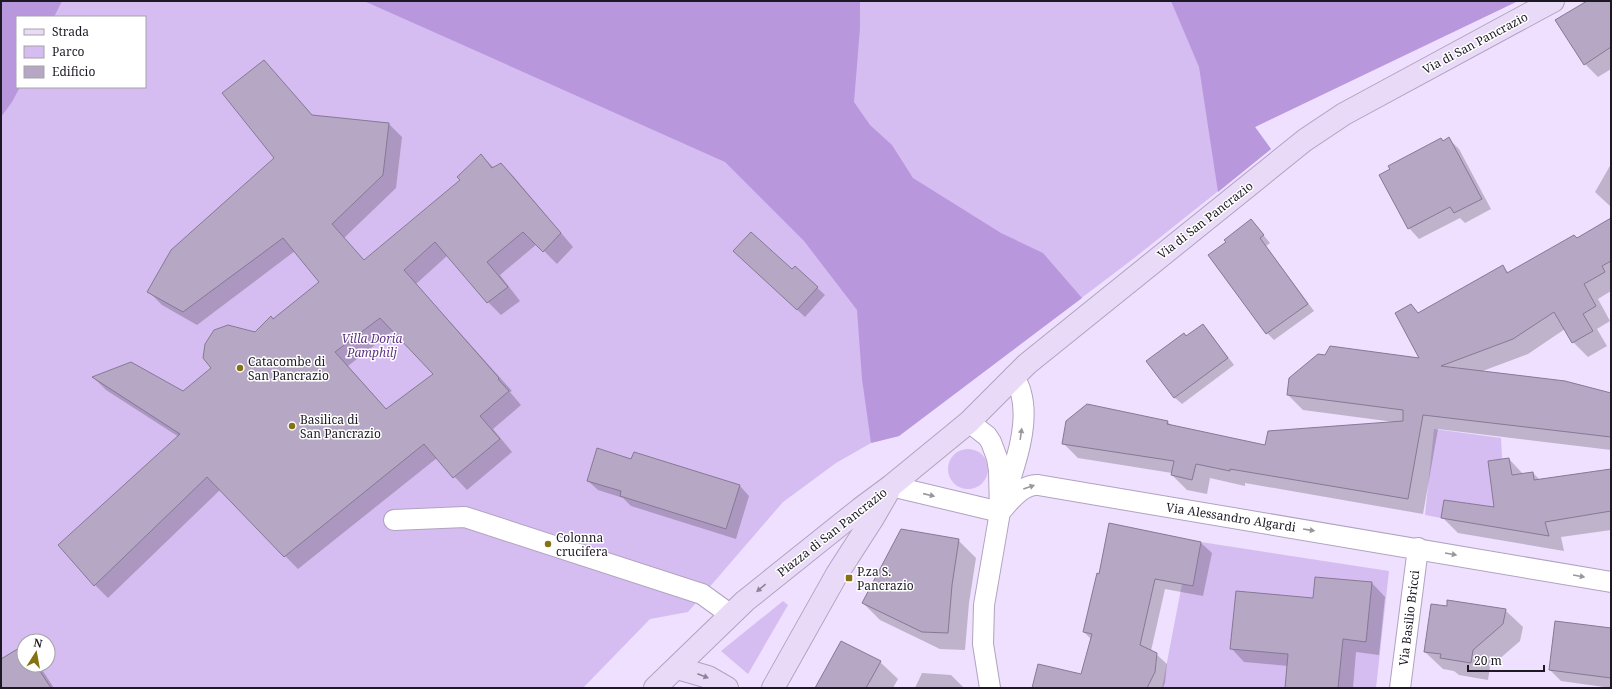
<svg xmlns="http://www.w3.org/2000/svg" width="1612" height="689" font-family="'Noto Serif',serif">
	<style>
		.green { fill: #d6bdf1; fill-rule: evenodd }
		.forest { fill: #b997dc }
		.shadow { fill: #0003; fill-rule: evenodd }
		.building { fill: #b6a8c5; stroke: #867994; fill-rule: evenodd }
		.lines { fill: none; stroke-linecap: round; stroke-linejoin: round }
		.street-casing { stroke: #b1a3c0; stroke-width: 22 }
		.secondary-casing { stroke: #b1a3c0; stroke-width: 24 }
		.street { stroke: #fff; stroke-width: 20 }
		.secondary { stroke: #e9daf8; stroke-width: 22 }
		.oneway { fill: #99979c }
		.oneway2 { fill: #8d8398 }
		.poi-dot { fill: #857212; stroke: #fff; stroke-width: 1.5 }
		.labels { text-anchor: middle; dominant-baseline: central; stroke-width: 3; stroke-linejoin: round; paint-order: stroke }
		.street-label { font-size: 12px; fill: #1d1823; stroke: #fff }
		.park-label { font-size: 12px; font-style: italic; fill: #603485; stroke: #fff }
		.poi-label { font-size: 12px; fill: #1d1823; stroke: #fff; text-anchor: start }
	</style>
	<rect width="100%" height="100%" fill="#eee0fe"/>
	<g class="green">
		<path d="M1,1H1518L1255,127L1271,149L1133,259L899,436L871,443L836,463L783,502L688,612L650,619L583,688H1ZM17,17H145V87H17ZM24,641H48V665H24Z"/>
		<path d="M1434,429L1501,438L1502,459L1488,461L1494,507L1458,521L1425,515Z"/>
		<circle cx="968" cy="469" r="20"/>
		<path d="M1201,542L1389,571L1376,688H1162L1182,584L1193,586Z"/>
		<path d="M783,601L788,605L748,674L721,651Z"/>
	</g>
	<g class="forest">
		<path d="M1,1H62L54,17H17V87H20L12,102L1,117Z"/>
		<path d="M364,1H860V28L854,102L870,125L892,145L913,178L1001,233L1043,253L1082,298L899,436L871,443L862,379L857,310L804,241L725,162Z"/>
		<path d="M1171,1H1518L1255,127L1271,149L1218,192L1199,67Z"/>
	</g>
	<g class="shadow">
		<path d="M1589,1H1611V69L1598,77L1585,64Z"/>
		<path d="M264,62L313,116L389,124L402,137L396,188L344,238L364,261L461,180L481,155L494,168L501,164L514,177L573,247L557,264L537,244L500,275L520,301L501,315L488,302L448,255L416,284L512,391L510,392L521,405L493,429L512,452L467,490L437,458L298,569L220,490L108,598L95,585L179,437L106,390L93,377L183,392L255,333L321,283L295,251L197,325L162,305L149,292L276,158ZM394,330L435,374L387,410L348,366Z"/>
		<path d="M1441,139L1444,141L1449,139L1459,149L1491,209L1465,223L1460,218L1419,239L1409,228Z"/>
		<path d="M1611,164V207L1595,192Z"/>
		<path d="M1251,220L1270,243L1266,246L1314,311L1274,340L1267,333L1209,256L1227,243Z"/>
		<path d="M1577,239L1611,260V291L1598,299L1610,321L1597,329L1607,346L1588,357L1573,342L1565,329L1528,354L1480,372L1611,395V450L1438,429L1423,514L1245,483V486L1210,478L1207,494L1187,490L1172,475V473L1078,458L1063,443L1168,422L1172,426L1266,447L1394,422L1303,410L1288,395L1421,359L1411,306L1418,313L1503,267L1509,273Z"/>
		<path d="M741,258L792,271L795,267L825,295L805,317Z"/>
		<path d="M1203,326L1210,333L1234,365L1182,404L1174,397L1186,337Z"/>
		<path d="M1509,459L1524,475L1533,473L1540,480L1611,470V530L1561,537L1564,551L1458,533L1442,517L1495,508Z"/>
		<path d="M632,460L740,486L749,496L736,539L631,506L623,498L598,490L588,481Z"/>
		<path d="M1110,525L1201,543L1212,553L1203,596L1165,589L1151,651L1156,654L1167,664L1165,683L1163,688H1033L1082,675L1091,639L1084,632L1100,575Z"/>
		<path d="M958,540L976,558L969,603L965,650L940,649L880,620L863,603Z"/>
		<path d="M1372,583L1385,597L1379,655L1356,652L1353,688H1286L1288,666L1244,662L1231,648L1314,599Z"/>
		<path d="M1505,610L1523,627L1520,641L1490,667L1488,680L1459,675L1454,671L1443,669L1425,652Z"/>
		<path d="M1611,629V688L1561,681L1550,670Z"/>
		<path d="M24,648V665H39L54,688H1V661Z"/>
		<path d="M880,662L898,679L893,688H816Z"/>
		<path d="M922,673L951,675L964,688H915Z"/>
	</g>
	<g class="building">
		<path d="M1587,1H1611V47L1584,65L1555,20Z"/>
		<path d="M264,60L312,115L389,123L383,175L332,224L364,260L460,180L457,177L481,154L492,168L501,163L561,233L543,252L523,232L487,262L508,287L487,303L435,242L404,270L499,378L498,379L509,391L480,416L500,439L453,478L424,444L284,557L207,477L94,586L58,545L180,434L92,377L131,362L183,391L211,368L203,358L205,344L214,330L228,325L255,332L271,316L273,319L319,282L283,238L183,312L147,292L171,250L274,158L222,93ZM380,318L433,374L386,409L335,352Z"/>
		<path d="M1449,137L1482,199L1454,213L1450,207L1408,229L1379,175L1390,169L1388,166L1441,138L1443,141Z"/>
		<path d="M1611,218V261L1602,266L1605,272L1584,284L1596,306L1583,314L1593,331L1572,343L1554,312L1513,339L1441,366L1565,381L1611,393V437L1423,415L1408,499L1230,469V471L1196,464L1192,480L1171,475L1174,461L1062,444L1066,421L1087,404L1168,421L1167,424L1265,445L1268,431L1403,421V410L1287,395L1289,378L1318,354L1325,355L1330,346L1419,358L1395,313L1411,304L1418,313L1503,265L1507,273L1574,235L1577,238Z"/>
		<path d="M1251,219L1264,235L1260,238L1308,304L1266,334L1208,255L1226,242L1224,240Z"/>
		<path d="M751,232L792,269L795,266L818,287L797,310L733,251Z"/>
		<path d="M1203,324L1228,358L1174,398L1146,361L1184,333L1186,336Z"/>
		<path d="M597,448L631,459L634,452L740,485L726,529L620,496L621,491L587,481Z"/>
		<path d="M1509,458L1512,475L1533,472L1534,480L1611,469V511L1545,522L1549,536L1441,518L1444,500L1494,507L1488,461Z"/>
		<path d="M1109,523L1201,542L1193,586L1155,579L1140,645L1157,653L1155,672L1147,688H1032L1038,664L1081,674L1092,634L1083,632L1097,573L1099,574Z"/>
		<path d="M901,529L959,539L952,585L948,633L922,632L862,603Z"/>
		<path d="M1315,577L1372,582L1366,642L1343,639L1338,688H1285L1288,654L1230,649L1236,591L1313,598Z"/>
		<path d="M1447,600L1506,609L1503,624L1473,650L1471,663L1440,658L1441,654L1424,652L1431,604L1447,606Z"/>
		<path d="M1555,621L1611,628V678L1549,670Z"/>
		<path d="M841,641L881,661L866,688H815Z"/>
		<path d="M24,645V665H36L51,688H1V659Z"/>
	</g>
	<g class="lines">
		<g class="street-casing">
			<g id="street">
				<path d="M969,422L987,436L991,442L997,458L999,470L1000,512L984,605L983,644L990,688"/>
				<path d="M891,486L1000,512"/>
				<path d="M1004,498C1014,468 1030,425 1021,393C1020,387 1016,381 1014,376"/>
				<path d="M1000,512C1010,501 1022,484 1038,485L1611,582"/>
				<path d="M394,520L465,517L702,594L731,615"/>
				<path d="M1400,688L1418,548"/>
			</g>
		</g>
		<g class="secondary-casing">
			<g id="secondary">
				<path d="M677,668L708,677L727,688"/>
				<path d="M655,688L745,601L860,509L891,486L969,422L1027,364L1305,140L1344,114L1553,1"/>
				<path d="M773,688L837,574L873,518L888,492"/>
			</g>
		</g>
		<use href="#street" class="street"/>
		<use href="#secondary" class="secondary"/>
	</g>
	<defs><path id="oneway-solid" d="M-6-.8H1V-3.2L6.5 0L1 3.2V.8H-6Z"/></defs>
	<g class="oneway">
		<use href="#oneway-solid" transform="translate(1021 434) rotate(-82)"/>
		<use href="#oneway-solid" transform="translate(1029 487) rotate(-19)"/>
		<use href="#oneway-solid" transform="translate(929 495) rotate(13)"/>
		<use href="#oneway-solid" transform="translate(1309 530) rotate(9)"/>
		<use href="#oneway-solid" transform="translate(1451 554) rotate(10)"/>
		<use href="#oneway-solid" transform="translate(1579 576) rotate(10)"/>
	</g>
	<g class="oneway2">
		<use href="#oneway-solid" transform="translate(761 588) rotate(140)"/>
		<use href="#oneway-solid" transform="translate(703 676) rotate(21)"/>
	</g>
	<g class="poi-dot">
		<circle cx="240" cy="368" r="4"/>
		<circle cx="292" cy="426" r="4"/>
		<circle cx="548" cy="544" r="4"/>
		<rect x="845" y="574" width="8" height="8" rx="2"/>
	</g>
	<g class="labels">
		<g class="street-label">
			<text transform="translate(1475 43) rotate(-28)">Via di San Pancrazio</text>
			<text transform="translate(1205 220) rotate(-38)">Via di San Pancrazio</text>
			<text transform="translate(1231 517) rotate(9)">Via Alessandro Algardi</text>
			<text transform="translate(832 532) rotate(-38)">Piazza di San Pancrazio</text>
			<text transform="translate(1409 618) rotate(-83)">Via Basilio Bricci</text>
		</g>
		<g class="park-label">
			<text x="372" y="338">Villa Doria<tspan x="372" dy="14">Pamphilj</tspan></text>
		</g>
		<g class="poi-label">
			<text x="248" y="361">Catacombe di<tspan x="248" dy="14">San Pancrazio</tspan></text>
			<text x="300" y="419">Basilica di<tspan x="300" dy="14">San Pancrazio</tspan></text>
			<text x="556" y="537">Colonna<tspan x="556" dy="14">crucifera</tspan></text>
			<text x="857" y="571">P.za S.<tspan x="857" dy="14">Pancrazio</tspan></text>
		</g>
	</g>
	<rect width="1612" height="689" fill="none" stroke="#1d1823" stroke-width="4"/>
	<rect x="16" y="16" width="130" height="72" fill="#ffffff" stroke="#a5a3a7"/>
	<rect x="24" y="29" width="20" height="6" fill="#e9daf8" stroke="#a5a3a7"/>
	<text x="52" y="36" font-size="12" fill="#1d1823">Strada</text>
	<rect x="24" y="46" width="20" height="12" fill="#d6bdf1" stroke="#a5a3a7"/>
	<text x="52" y="56" font-size="12" fill="#1d1823">Parco</text>
	<rect x="24" y="66" width="20" height="12" fill="#b6a8c5" stroke="#a5a3a7"/>
	<text x="52" y="76" font-size="12" fill="#1d1823">Edificio</text>
	<g transform="translate(36 653) rotate(11)"><circle r="19" fill="#ffffff" stroke="#a5a3a7"/>
	<path d="M0-3L7 15L0 10L-7 15Z" fill="#857212"/>
	<text y="-6" font-size="11" font-weight="bold" text-anchor="middle" fill="#1d1823">N</text>
	</g>
	<path d="M1468 665v6h76v-6" fill="none" stroke="#1d1823" stroke-width="2"/>
	<text x="1474" y="665" font-size="12" fill="#1d1823" stroke="#ffffff" stroke-width="3" paint-order="stroke">20 m</text>
</svg>
